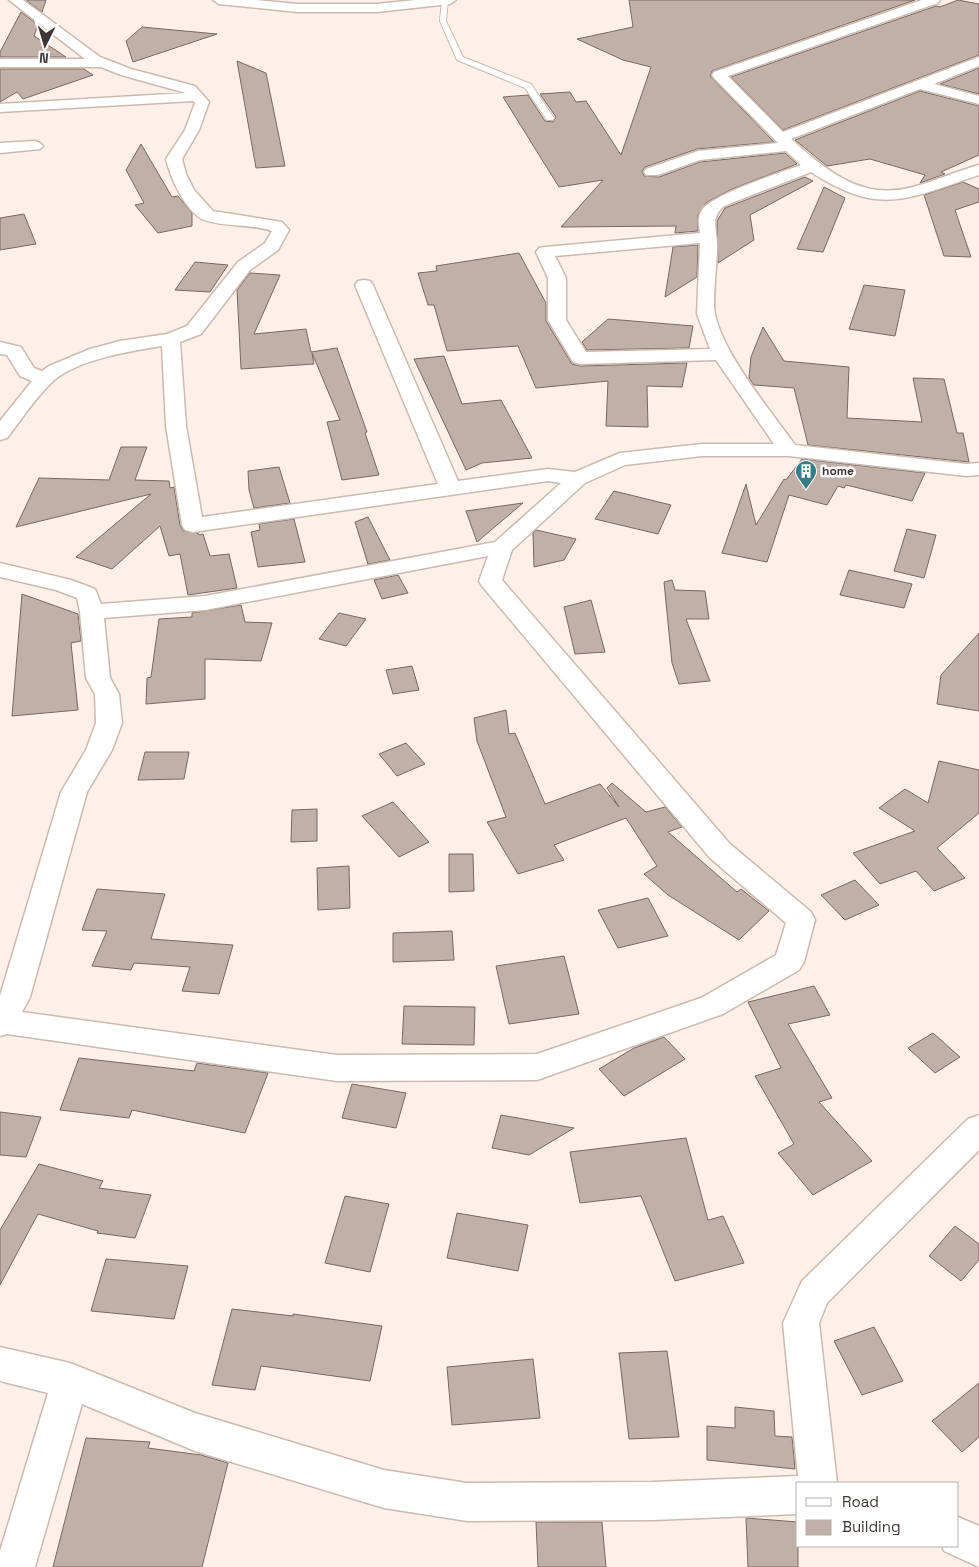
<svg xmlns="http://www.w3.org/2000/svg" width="979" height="1567" font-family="'Space Grotesk',sans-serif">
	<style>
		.building { fill: #c1b0a7; stroke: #786960 }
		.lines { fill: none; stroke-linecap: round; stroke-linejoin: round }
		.service-casing { stroke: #cbbab0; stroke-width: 2 }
		.minor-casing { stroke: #cbbab0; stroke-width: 3 }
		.service { fill: #fff; fill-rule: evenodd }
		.minor { fill: #fff; fill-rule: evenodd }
		.labels { text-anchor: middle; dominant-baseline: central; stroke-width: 5; stroke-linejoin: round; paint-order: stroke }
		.far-poi-label { font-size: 12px; font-weight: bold; fill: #3e3734; stroke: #fff; text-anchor: start }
	</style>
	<rect width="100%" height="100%" fill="#fff1e9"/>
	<g class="building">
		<path d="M27,0H46L42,12L27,1Z"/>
		<path d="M629,0H915L712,71L710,76L713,79L774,142L697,149L645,167L642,171L644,176L659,177L700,162L785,153L797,164L732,189L707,202L698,215V231L675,233L676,226L561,227L603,180L559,187L503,97L528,95L545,121L553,122L556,117L540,94L570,92L576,102L586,101L621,155L651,67L623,60L577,39L633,27Z"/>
		<path d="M958,0L979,4V55L783,130L731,77L936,6L940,7Z"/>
		<path d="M21,12L38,25L34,36L66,57H0V52Z"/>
		<path d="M142,27L217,34L133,62L126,41Z"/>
		<path d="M237,61L266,73L285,166L256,168Z"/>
		<path d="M979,68V94L940,84Z"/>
		<path d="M0,69H84L93,75L23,99L17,92L0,102Z"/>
		<path d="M920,91L979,106V155L941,172L945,174L920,183L925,175L870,159L827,166L795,140Z"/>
		<path d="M141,144L172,197L178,196L192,213V226L158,233L135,205L144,203L126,170Z"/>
		<path d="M805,177L813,181L750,215L754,240L718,263L717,221L725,208Z"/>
		<path d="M963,182L979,189V202L955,210L971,257L944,256L924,195Z"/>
		<path d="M824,187L845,198L823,252L797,249Z"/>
		<path d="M24,214L36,244L0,250V218Z"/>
		<path d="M698,245L697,277L665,297L673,247Z"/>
		<path d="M519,253L546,303V321L572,364L580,366L687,363L682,387L647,386L648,427L606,426L608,381L536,388L518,346L447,351L434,305H428L418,273L437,271L436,266Z"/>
		<path d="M195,262L228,265L210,292L175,290Z"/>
		<path d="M250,273L280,275L254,334L306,329L311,352L337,348L367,432L365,433L379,475L342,480L327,422L340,420L312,353L314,364L241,369L237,290Z"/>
		<path d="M864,285L905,290L895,336L849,329Z"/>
		<path d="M608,319L693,326L689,348L587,350L582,342Z"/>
		<path d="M763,327L784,361L849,367L847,418L922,422L913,378L944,379L957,433H963L969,462L808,445L794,388L754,385L749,378L751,357Z"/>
		<path d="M444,356L462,404L501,400L532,458L482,463L466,470L414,359Z"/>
		<path d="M121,447H147L135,480L169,481L170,488L174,487L180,525L183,531L198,533L199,535L203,534L210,556L229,554L237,588L188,595L180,554L169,556L160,526L112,569L76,557L151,494L16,527L39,478L109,480Z"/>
		<path d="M802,459L925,473L912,501L846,485L844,488L838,486L827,505L789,495L767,562L722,553L746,484L756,525L784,479L786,480Z"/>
		<path d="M279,467L290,503L254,508L249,490L248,471Z"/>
		<path d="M614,491L671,505L658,534L595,519Z"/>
		<path d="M523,503L477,542L466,511Z"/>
		<path d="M368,517L390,560L368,564L355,522Z"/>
		<path d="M294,519L305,562L258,567L251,532L260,530L259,524Z"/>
		<path d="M907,529L936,535L924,578L894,571Z"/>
		<path d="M536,530L576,539L564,560L534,567L533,533Z"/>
		<path d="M849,570L912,584L904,608L840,595Z"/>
		<path d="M398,575L408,593L382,599L374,580Z"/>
		<path d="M672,580L675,590L705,591L709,619H686L710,681L679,684L672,663L664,582Z"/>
		<path d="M22,594L78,614L81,641L71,643L78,710L12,716Z"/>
		<path d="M591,600L605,652L575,654L564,607Z"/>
		<path d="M241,605L245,622L272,623L261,661L205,659V699L146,704L147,678L151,677L159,619L192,617V613Z"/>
		<path d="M339,613L366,619L346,646L319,639Z"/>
		<path d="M979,633V711L937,704L941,675Z"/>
		<path d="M412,666L419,690L393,694L386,670Z"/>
		<path d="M506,710L509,734L515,733L545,804L600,784L619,807L607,788L612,783L646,812L665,807L682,827L668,832L737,892L741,889L769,911L739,940L668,895L644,874L657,866L626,818L554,845L564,860L518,874L487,822L506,817L477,741L474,718Z"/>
		<path d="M406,743L425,764L397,776L379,754Z"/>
		<path d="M145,752H189L184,779L138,780Z"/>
		<path d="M939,761L979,770V813L937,848L965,878L934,891L916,871L880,884L853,853L915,831L879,808L905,789L928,803Z"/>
		<path d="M393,802L429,842L399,857L362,816Z"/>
		<path d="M317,809V841L291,842L292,810Z"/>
		<path d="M449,854H473L474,891L449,892Z"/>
		<path d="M349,866L350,908L318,910L317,868Z"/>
		<path d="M855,880L879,905L845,920L821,895Z"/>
		<path d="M97,889L165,894L151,939L233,945L219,994L182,991L190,967L134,963L131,970L92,966L107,931L82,930Z"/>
		<path d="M648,898L668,936L618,948L598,910Z"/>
		<path d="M452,931L454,960L393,962V933Z"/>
		<path d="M564,956L579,1014L509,1024L496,966Z"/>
		<path d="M814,986L830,1015L788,1024L832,1098L819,1102L872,1161L813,1195L778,1153L794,1144L755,1076L781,1068L748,1002Z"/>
		<path d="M404,1006L475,1007L474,1045L402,1044Z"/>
		<path d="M933,1033L960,1057L935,1073L908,1048Z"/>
		<path d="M664,1037L685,1059L624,1096L599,1069L634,1048Z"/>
		<path d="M79,1058L194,1071L197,1063L268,1073L245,1133L132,1110L129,1118L60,1110Z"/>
		<path d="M352,1084L406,1093L396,1128L342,1118Z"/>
		<path d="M0,1112L41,1117L26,1157L0,1155Z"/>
		<path d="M501,1115L574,1128L529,1155L492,1148Z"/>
		<path d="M686,1138L708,1220L723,1216L744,1263L675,1281L641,1196L580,1203L570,1152Z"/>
		<path d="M39,1164L103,1181L99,1188L151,1195L135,1238L97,1233L98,1231L38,1214L0,1285V1230Z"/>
		<path d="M345,1196L389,1204L370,1272L325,1263Z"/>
		<path d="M457,1213L528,1225L518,1271L447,1258Z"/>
		<path d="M955,1226L979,1244V1260L961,1281L929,1256Z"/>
		<path d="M106,1259L188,1266L174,1319L91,1311Z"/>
		<path d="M232,1309L293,1316V1314L382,1326L370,1381L261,1366L255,1390L212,1385Z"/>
		<path d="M874,1327L903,1381L862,1395L834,1341Z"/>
		<path d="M667,1351L679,1437L629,1439L619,1353Z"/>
		<path d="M533,1359L540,1418L452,1425L447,1367Z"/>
		<path d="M979,1383V1437L962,1452L932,1421Z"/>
		<path d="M735,1407L774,1411L775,1436L792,1437L795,1469L707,1460V1426L735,1428Z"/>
		<path d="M86,1438L150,1442L148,1448L201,1455L228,1463L202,1567H53Z"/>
		<path d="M746,1518L798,1522V1567H748Z"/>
		<path d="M536,1522H602L606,1567H538Z"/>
	</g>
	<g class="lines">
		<g class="service-casing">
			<path id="service" d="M442,0H448L446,21L463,57L531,84L554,118L553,120H547L525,88L457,60L440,21Z"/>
		</g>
		<g class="minor-casing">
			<g id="minor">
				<path d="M9,0H23L100,57L131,69L195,86L209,102L199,130L182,159L186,174L194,190L213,211L282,222L289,230L278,250L250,270L201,334L180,342L186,426L202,517L438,484L355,285L358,281L364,280L370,281L373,285L458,481L548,469L575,472L620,453L702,444H774L716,360L580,364L573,362L548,320V278L536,252L539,248L545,247L700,233C699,224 697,218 702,210C711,195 782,172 801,165L786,151L700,160L658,175H646L644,172L646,169L698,151L778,143L714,78L712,75L714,72L922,0H940L938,3L728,76L783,132L979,57V66L934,84L979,96V104L920,89L791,139C827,171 862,201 913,187C935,181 957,171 979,165V175C907,199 880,217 811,172L724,206C709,219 718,231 717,249C717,266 712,299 715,314C723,354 771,411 795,445L966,464L979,463V475L966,476L789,456H702L625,465L585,483L512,550L502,580L730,844L811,912L815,920L804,962L799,970L723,1014L537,1080L337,1081L7,1034L0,1036V996L61,792L86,750L96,723L95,694L86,678L80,612L77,598L56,590L0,577V563L71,580L95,589L101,604L205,596L495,542L561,483L548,481L193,532L185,530L182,525L166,426L162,346C130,351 73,360 50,384C34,400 21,420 7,438L0,440V421L32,381L20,376L7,355L0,354V342L21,347L34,368L42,371L49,366L90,349L120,341L167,334L187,326L238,262L265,243L272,231C253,224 219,227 202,219C185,210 170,177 166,159L185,130L195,103L193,101L0,112V104L186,93L121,75L101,67H0V59H85ZM700,243L697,314L710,349L586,352L566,320V278L555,256ZM488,556L479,581L482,586L710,858L786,923L776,955L701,998L537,1054L337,1055L22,1012L30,997L87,792L112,750L122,723L119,694L110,678L104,618L205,610Z"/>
				<path d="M213,0H256L297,4H377L415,0H456L450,4L377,12H297L219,4Z"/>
				<path d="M35,141L40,143L43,146L40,149L0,153V143Z"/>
				<path d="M979,1115V1150L827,1303L819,1323L837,1483H798V1514L653,1520L467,1521L384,1508L195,1451L82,1404L35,1567H0V1551L48,1393L0,1381V1347L70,1363L195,1413L384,1470L467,1483L653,1482L798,1476L783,1323L802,1281L968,1119Z"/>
				<path d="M958,1517L979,1526V1567L944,1551L942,1546H958Z"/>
			</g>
		</g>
		<use href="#service" class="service"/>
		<use href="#minor" class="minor"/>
	</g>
	<defs>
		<g id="building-pin" transform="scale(1.125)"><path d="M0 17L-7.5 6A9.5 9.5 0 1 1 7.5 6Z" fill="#367d86" stroke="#fff"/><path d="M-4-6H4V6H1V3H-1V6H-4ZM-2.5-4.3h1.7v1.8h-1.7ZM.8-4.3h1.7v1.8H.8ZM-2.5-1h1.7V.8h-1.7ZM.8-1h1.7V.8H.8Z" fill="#fff"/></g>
	</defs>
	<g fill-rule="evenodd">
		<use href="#building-pin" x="806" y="471"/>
	</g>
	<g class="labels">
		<g class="far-poi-label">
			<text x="822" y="471">home</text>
		</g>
	</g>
	<rect x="796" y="1482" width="162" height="65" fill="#ffffff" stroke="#b2afae"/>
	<rect x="806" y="1498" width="25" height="8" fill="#ffffff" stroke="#b2afae"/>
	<text x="842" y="1507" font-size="15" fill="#3e3734">Road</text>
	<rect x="806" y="1520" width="25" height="15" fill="#c1b0a7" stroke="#b2afae"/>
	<text x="842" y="1532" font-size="15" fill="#3e3734">Building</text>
	<g transform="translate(45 45) rotate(185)" stroke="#ffffff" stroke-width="4" paint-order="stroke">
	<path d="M0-4L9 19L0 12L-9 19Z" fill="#3e3734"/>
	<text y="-8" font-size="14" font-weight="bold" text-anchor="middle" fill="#3e3734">N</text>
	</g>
</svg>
